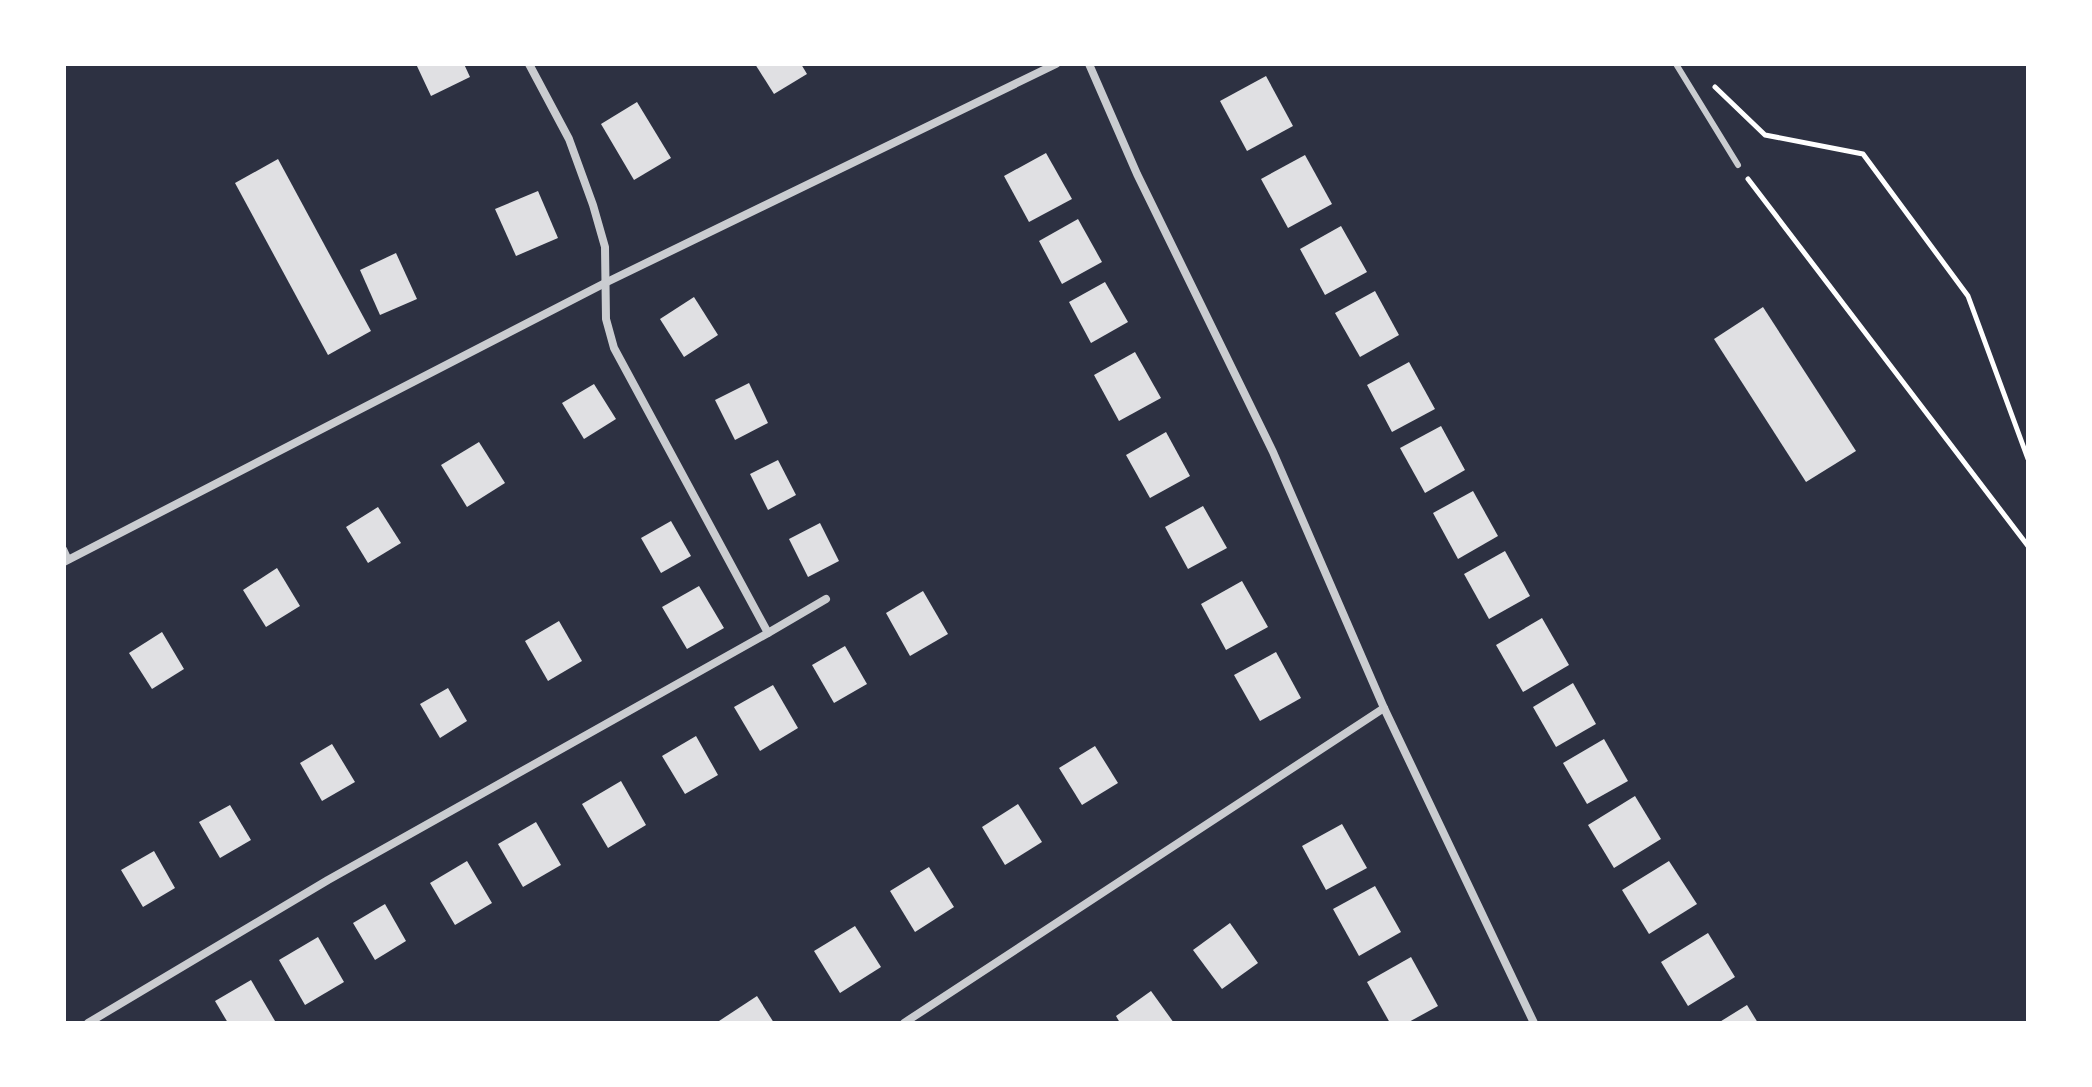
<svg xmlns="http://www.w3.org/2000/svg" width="2092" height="1087" font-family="'PT Sans',sans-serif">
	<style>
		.building { fill: #e0e0e3 }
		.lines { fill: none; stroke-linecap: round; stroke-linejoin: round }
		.path { stroke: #fff; stroke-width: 5 }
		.service { stroke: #caccd0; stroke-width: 6 }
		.minor { stroke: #caccd0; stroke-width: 8 }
	</style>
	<rect width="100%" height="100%" fill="#2d3142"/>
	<g class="building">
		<path d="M416,64H464L470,77L431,96Z"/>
		<path d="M755,64H801L807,74L774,94Z"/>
		<path d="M1266,76L1293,126L1247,151L1220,101Z"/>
		<path d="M637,102L671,158L634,180L601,124Z"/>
		<path d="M1046,153L1072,199L1029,222L1004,176Z"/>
		<path d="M1305,155L1332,204L1288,228L1261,179Z"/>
		<path d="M278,159L371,331L328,355L235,183Z"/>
		<path d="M538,191L558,238L516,256L495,209Z"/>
		<path d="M1078,219L1102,262L1062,284L1039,241Z"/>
		<path d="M1341,226L1367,272L1325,295L1300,249Z"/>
		<path d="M396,253L417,299L380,315L360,270Z"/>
		<path d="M1105,282L1128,322L1091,343L1069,302Z"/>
		<path d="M1375,291L1399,335L1360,357L1335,313Z"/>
		<path d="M694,297L718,335L684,357L660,319Z"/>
		<path d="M1763,307L1856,451L1806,482L1714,339Z"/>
		<path d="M1135,352L1161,398L1119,421L1094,375Z"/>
		<path d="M1409,362L1435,409L1392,432L1367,385Z"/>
		<path d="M749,383L768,423L735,440L715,400Z"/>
		<path d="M594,384L616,419L584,439L562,403Z"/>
		<path d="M1441,426L1465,470L1425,493L1400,448Z"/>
		<path d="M1166,432L1190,476L1150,498L1126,455Z"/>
		<path d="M479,442L505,483L467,507L441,465Z"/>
		<path d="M778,460L796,495L768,510L750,474Z"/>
		<path d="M1473,491L1498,536L1458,559L1433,513Z"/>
		<path d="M1203,506L1227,548L1188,569L1165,527Z"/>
		<path d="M378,507L401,543L368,563L346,527Z"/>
		<path d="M671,521L691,556L661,573L641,538Z"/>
		<path d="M820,523L839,561L808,577L789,539Z"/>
		<path d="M1505,551L1530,596L1489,619L1464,574Z"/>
		<path d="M277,568L300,606L266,627L243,590Z"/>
		<path d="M1242,581L1268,627L1226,650L1201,604Z"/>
		<path d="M699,586L724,628L687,649L662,607Z"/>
		<path d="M923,591L948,634L910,656L886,613Z"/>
		<path d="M1542,618L1569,665L1523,692L1496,645Z"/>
		<path d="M559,621L582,661L548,681L525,641Z"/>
		<path d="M162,632L184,669L152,689L129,653Z"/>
		<path d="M845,646L867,684L834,703L812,665Z"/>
		<path d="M1276,652L1301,698L1260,721L1234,675Z"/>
		<path d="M1573,683L1596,724L1556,747L1533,707Z"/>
		<path d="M773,685L798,728L760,751L734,707Z"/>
		<path d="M448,688L467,721L440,738L420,704Z"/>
		<path d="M696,736L718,775L685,794L662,756Z"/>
		<path d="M1604,739L1628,781L1587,804L1563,763Z"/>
		<path d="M332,744L355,782L322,801L300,763Z"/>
		<path d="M1095,746L1118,783L1082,805L1059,768Z"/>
		<path d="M621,781L646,825L608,848L582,804Z"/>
		<path d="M1635,796L1661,839L1614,868L1588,825Z"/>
		<path d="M1018,804L1042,842L1005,865L982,827Z"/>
		<path d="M230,805L251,840L220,858L199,822Z"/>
		<path d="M536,822L561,865L523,887L498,844Z"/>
		<path d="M1342,824L1367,868L1326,890L1302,846Z"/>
		<path d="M154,851L175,888L143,907L121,870Z"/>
		<path d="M467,861L492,903L455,925L430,883Z"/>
		<path d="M1669,861L1697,904L1649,934L1622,890Z"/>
		<path d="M929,867L954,907L915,932L890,891Z"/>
		<path d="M1375,886L1401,932L1359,956L1333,909Z"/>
		<path d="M385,904L406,941L375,960L353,923Z"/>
		<path d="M1230,923L1258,963L1222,989L1193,950Z"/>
		<path d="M855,926L881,967L840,993L814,951Z"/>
		<path d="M1708,933L1735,977L1688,1006L1661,962Z"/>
		<path d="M318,937L344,982L305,1005L279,960Z"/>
		<path d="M1411,957L1438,1006L1407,1023H1390L1367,982Z"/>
		<path d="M251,980L275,1021L228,1023L215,1001Z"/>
		<path d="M1151,991L1174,1023H1120L1116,1016Z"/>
		<path d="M757,996L774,1023H720L719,1021Z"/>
		<path d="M1747,1005L1758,1023H1718Z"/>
	</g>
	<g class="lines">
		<g class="path">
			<path d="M1715,87L1765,135L1863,154L1968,296L2028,459"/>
			<path d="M1748,179L2028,546"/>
		</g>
		<g class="service">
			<path d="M1676,64L1738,165"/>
			<path d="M64,549L69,560"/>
		</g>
		<g class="minor">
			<path d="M529,64L569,139L593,205L605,247L606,319L614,348L768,633L826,599"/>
			<path d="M1089,64L1137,174L1273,452L1384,708L1534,1023"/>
			<path d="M64,562L607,282L1056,64"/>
			<path d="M88,1023L328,880L768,633"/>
			<path d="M904,1023L1384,708"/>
		</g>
	</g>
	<rect width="2092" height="1087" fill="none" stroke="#ffffff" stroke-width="132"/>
</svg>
